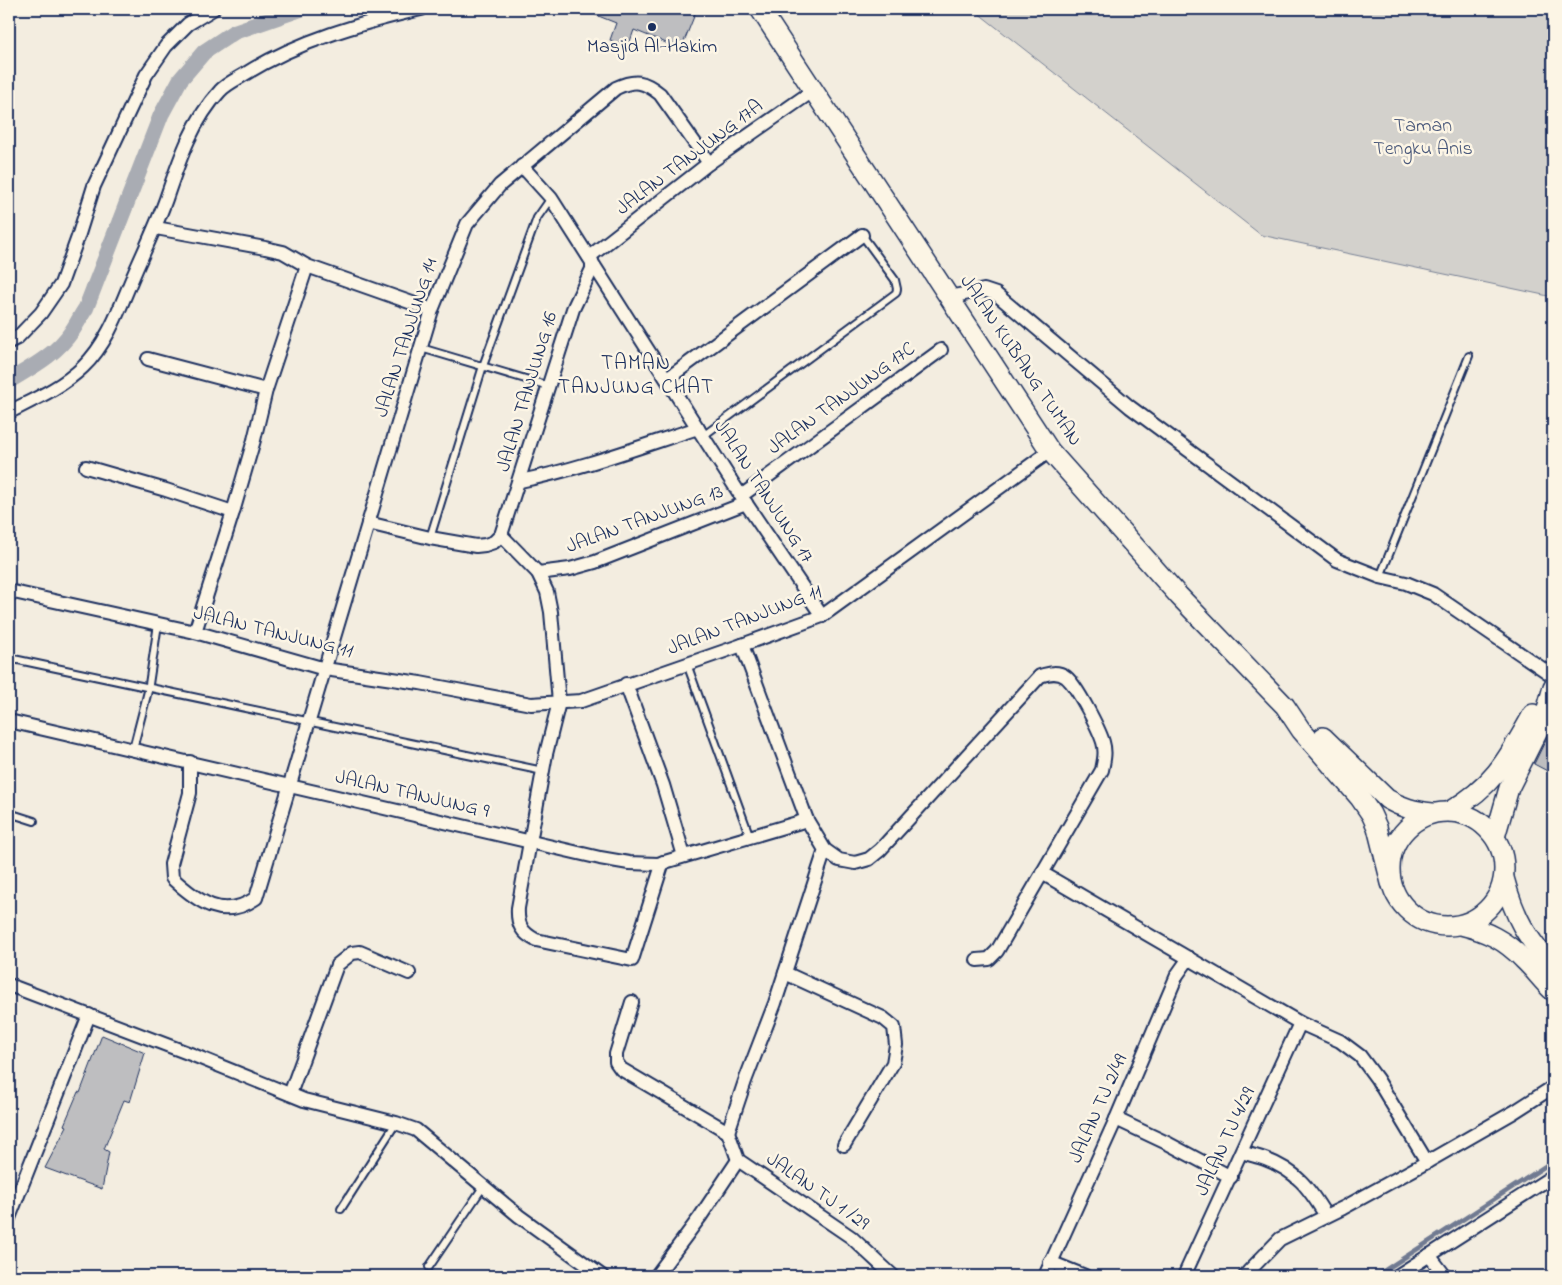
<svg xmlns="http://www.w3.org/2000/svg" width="1562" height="1285" font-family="'Indie Flower',sans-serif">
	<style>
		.green { fill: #d3d1cc; stroke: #778095 }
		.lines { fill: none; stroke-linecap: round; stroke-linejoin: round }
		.stream { stroke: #707a91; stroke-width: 4.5 }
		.canal { stroke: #a9acb3; stroke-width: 16 }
		.building { fill: #bebec0; stroke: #1b2f5e }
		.service-casing { stroke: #1b2f5e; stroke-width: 10 }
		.minor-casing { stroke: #1b2f5e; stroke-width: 16 }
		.secondary-casing { stroke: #1b2f5e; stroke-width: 22 }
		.service { stroke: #fcf5e5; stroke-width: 6 }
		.minor { stroke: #fcf5e5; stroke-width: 12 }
		.secondary { stroke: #fcf5e5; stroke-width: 19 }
		.poi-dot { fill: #1b2f5e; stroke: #fcf5e5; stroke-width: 2 }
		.labels { text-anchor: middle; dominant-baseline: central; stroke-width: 5; stroke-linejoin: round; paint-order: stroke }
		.poi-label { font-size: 20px; fill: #1b2f5e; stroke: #fcf5e5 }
		.park-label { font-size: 20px; fill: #49587a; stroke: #fcf5e5 }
		.street-label { font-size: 20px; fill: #1b2f5e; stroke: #fcf5e5 }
		.neighbourhood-label { font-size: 21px; letter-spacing: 1px; fill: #1b2f5e; stroke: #fcf5e5 }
	</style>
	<rect width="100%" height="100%" fill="#f3ede0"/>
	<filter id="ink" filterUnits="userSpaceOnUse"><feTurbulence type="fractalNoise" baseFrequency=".02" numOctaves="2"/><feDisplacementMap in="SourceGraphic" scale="10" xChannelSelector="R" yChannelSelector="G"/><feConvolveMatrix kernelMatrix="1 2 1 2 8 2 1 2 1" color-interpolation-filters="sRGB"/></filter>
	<g filter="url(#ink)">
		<path class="green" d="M973,9H1553V297L1261,235Z"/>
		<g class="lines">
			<path class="stream" d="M1376,1276L1553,1161"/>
			<path class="canal" d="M9,381C32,367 57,354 72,331C77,324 81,315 86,308L161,115L180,80L204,52L234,32L301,9"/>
		</g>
		<g class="building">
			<path d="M581,9H697L681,49L634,30L628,47L610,40L616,23Z"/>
			<path d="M1553,725V774L1534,764Z"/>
			<path d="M102,1035L145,1053L130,1102L124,1100L104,1149L109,1152L102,1189L45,1168L67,1126L64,1125L78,1092L80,1093Z"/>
		</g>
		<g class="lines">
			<g class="service-casing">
				<g id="service">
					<path d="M421,348L549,386"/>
					<path d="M703,436L896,293L897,289L895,280L862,235"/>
					<path d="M430,538L483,366L537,218L551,198"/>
					<path d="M1380,577L1469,356"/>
					<path d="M9,658L543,771"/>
					<path d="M687,664L750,837"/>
					<path d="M133,749L148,691L158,624"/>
					<path d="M9,813L34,821"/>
					<path d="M341,1209L396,1123"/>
					<path d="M429,1267L483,1187"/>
				</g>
			</g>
			<g class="minor-casing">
				<g id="minor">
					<path d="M522,166L551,198L741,496L822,616"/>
					<path d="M156,228L265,248L283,252L307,266L432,310"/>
					<path d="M589,257L709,163L814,90"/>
					<path d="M949,297L984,290L996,294L1130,407L1337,560L1380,577L1406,583L1433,594L1553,676"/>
					<path d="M9,342L17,338L41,313L61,284L78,237L94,186L146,75L166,46L188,24L213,9"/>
					<path d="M148,359L266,390"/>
					<path d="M667,379L862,235"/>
					<path d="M9,412C35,399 61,388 83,367C109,342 121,304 135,272C146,247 157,224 166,199C179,161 192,121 220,91C226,84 237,79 245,74C298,41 361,23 421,9"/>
					<path d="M86,467L166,490L233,512"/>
					<path d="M520,481C580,469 639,447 698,428"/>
					<path d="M741,496L941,350"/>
					<path d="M368,523L430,538L476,546L485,545L494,542L501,535L573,309L592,269V261"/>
					<path d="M501,535L538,573L547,592L551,612L559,702L546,754L518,908C517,925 522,933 536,940L632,960L663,862"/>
					<path d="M538,573L570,569L595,562L746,503"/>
					<path d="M9,591L195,632L325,669L420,683L531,704L581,701L742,645L822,616L1050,451"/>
					<path d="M195,632L233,512L254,440L266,390L307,266"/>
					<path d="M742,645L807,820L825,850L839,860L855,863L869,859L880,850L1040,676C1049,673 1058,671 1066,677C1077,686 1099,729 1103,742C1106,752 1104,760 1102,770L997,951L989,959L977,960"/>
					<path d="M626,684L663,785L684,856"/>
					<path d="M9,721L600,858L629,863L658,864L807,820"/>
					<path d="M190,762V793L171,864L172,878C198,902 223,921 256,898L432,310L467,224L500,185L616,88C635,79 644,81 660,94L709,163"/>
					<path d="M1042,873L1300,1023L1340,1041L1360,1056L1377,1079L1427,1162"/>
					<path d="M785,973L883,1018L894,1027L896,1045L893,1063L844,1145"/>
					<path d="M9,985L193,1055L304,1100L396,1123L416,1130L519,1216L602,1276"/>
					<path d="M632,1002L616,1054V1062L621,1069L728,1132"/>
					<path d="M290,1094L337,965L352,953L360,952L409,973"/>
					<path d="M1116,1119L1169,1144L1231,1177"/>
					<path d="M728,1132L745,1081L775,1003L825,850"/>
					<path d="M728,1132L738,1160L851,1237L893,1276"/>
					<path d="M1242,1152C1250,1155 1257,1156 1265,1159C1297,1171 1309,1188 1326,1216"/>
					<path d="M9,1218L89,1015"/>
					<path d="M1429,1255L1445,1276"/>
					<path d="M1050,1262L1085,1276"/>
					<path d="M656,1276L700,1217L738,1160"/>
					<path d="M1045,1276L1116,1119L1177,975L1189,958"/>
					<path d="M1184,1276L1300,1023"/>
					<path d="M1245,1276L1249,1271L1280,1239L1343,1208L1427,1162L1514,1112L1553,1087"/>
					<path d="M1397,1276L1553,1176"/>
				</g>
			</g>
			<g class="secondary-casing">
				<g id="secondary">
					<path d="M760,9L1050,451L1179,596L1285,706L1301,730L1360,798L1371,814L1377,827L1391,883"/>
					<path d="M1323,737L1387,799C1402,808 1415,811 1432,813"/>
					<path d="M1450,811C1495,785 1508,758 1533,714"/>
					<circle cx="1447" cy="869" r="57"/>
					<path d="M1495,837L1509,788L1545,716L1553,687"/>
					<path d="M1504,878C1515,919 1526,936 1553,968"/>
					<path d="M1461,925C1486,931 1505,940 1523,959C1534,969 1542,981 1553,991"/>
				</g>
			</g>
			<use href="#service" class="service"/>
			<use href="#minor" class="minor"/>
			<use href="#secondary" class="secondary"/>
		</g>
	</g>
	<circle class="poi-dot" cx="652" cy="27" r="5"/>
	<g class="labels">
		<g class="poi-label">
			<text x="652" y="47">Masjid Al-Hakim</text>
		</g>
		<g class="park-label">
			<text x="1423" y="126">Taman<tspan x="1423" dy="23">Tengku Anis</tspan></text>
		</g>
		<g class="street-label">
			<text transform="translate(690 158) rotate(-37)">JALAN TANJUNG 17A</text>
			<text transform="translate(407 338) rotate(-72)">JALAN TANJUNG 14</text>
			<text transform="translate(1020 361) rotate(56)">JALAN KUBANG TUMAN</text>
			<text transform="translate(528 392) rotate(-73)">JALAN TANJUNG 16</text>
			<text transform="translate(842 399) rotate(-36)">JALAN TANJUNG 17C</text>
			<text transform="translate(763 492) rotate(57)">JALAN TANJUNG 17</text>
			<text transform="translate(645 520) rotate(-20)">JALAN TANJUNG 13</text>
			<text transform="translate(745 621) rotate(-21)">JALAN TANJUNG 11</text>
			<text transform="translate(273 633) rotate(14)">JALAN TANJUNG 11</text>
			<text transform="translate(412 795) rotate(13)">JALAN TANJUNG 9</text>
			<text transform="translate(1099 1109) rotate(-66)">JALAN TJ 2/49</text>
			<text transform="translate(1226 1142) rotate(-65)">JALAN TJ 4/29</text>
			<text transform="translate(817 1192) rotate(35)">JALAN TJ 1 /29</text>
		</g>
		<g class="neighbourhood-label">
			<text x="636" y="364">TAMAN<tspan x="636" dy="24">TANJUNG CHAT</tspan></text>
		</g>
	</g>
	<rect width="1562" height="1285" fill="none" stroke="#fcf5e5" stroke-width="30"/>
	<rect x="15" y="15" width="1532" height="1255" fill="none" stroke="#1b2f5e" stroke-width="2" filter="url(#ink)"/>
</svg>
